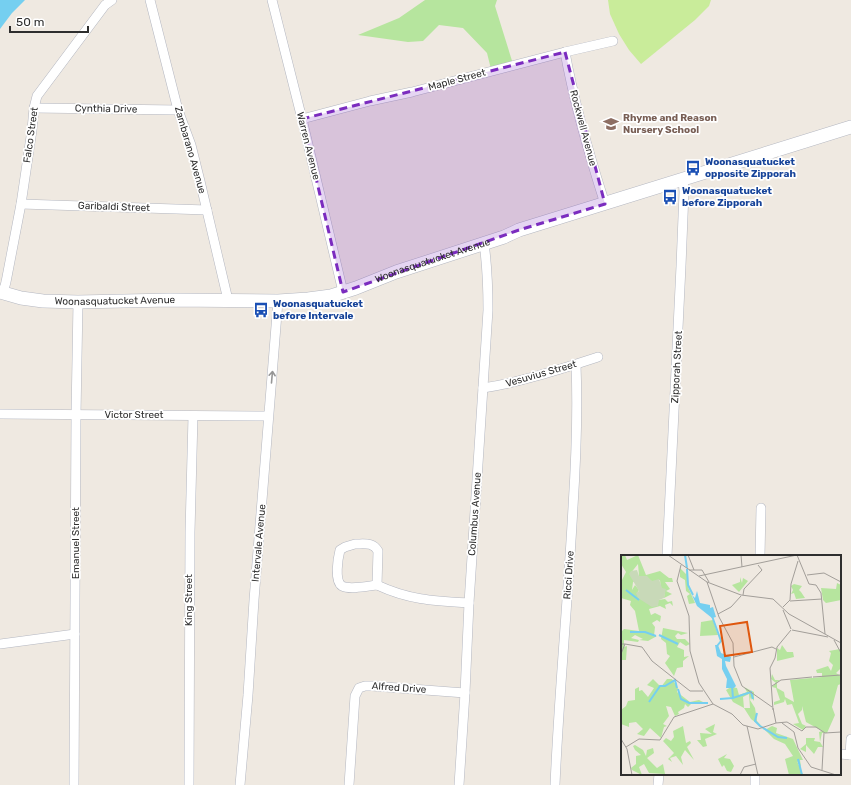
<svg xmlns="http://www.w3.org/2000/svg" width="851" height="785" font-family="Rubik,sans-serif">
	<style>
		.green { fill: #b6e59e }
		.pitch { fill: #c9ec9a }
		.water { fill: #75cff0 }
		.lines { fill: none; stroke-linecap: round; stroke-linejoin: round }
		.street-casing { stroke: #b4b7c1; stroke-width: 10 }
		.secondary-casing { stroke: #b4b7c1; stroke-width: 14 }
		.street { stroke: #fff; stroke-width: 9 }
		.secondary { stroke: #fff; stroke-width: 13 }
		.oneway { stroke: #969696 }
		.marked { fill: #7b2cbf; fill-opacity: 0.2; stroke: #7b2cbf; stroke-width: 3; stroke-dasharray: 8 5; stroke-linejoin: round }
		.labels { text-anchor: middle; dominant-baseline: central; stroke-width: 3.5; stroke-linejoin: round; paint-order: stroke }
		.street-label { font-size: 10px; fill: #2e2e2e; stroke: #fff }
		.education-label { font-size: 10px; font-weight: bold; fill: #785e54; stroke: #fff; text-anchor: start }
		.transit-label { font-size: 10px; font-weight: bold; fill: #164399; stroke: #fff; text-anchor: start }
		.inset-river { fill: none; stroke: #75cff0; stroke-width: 2 }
		.inset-road { fill: none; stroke: #a29e99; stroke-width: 1 }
		.view { fill: #df570e; fill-opacity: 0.15; stroke: #df570e; stroke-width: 2 }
		.inset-edge { fill: none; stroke: #2e2e2e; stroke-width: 2 }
	</style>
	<rect width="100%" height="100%" fill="#efe9e1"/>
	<path class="green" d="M425,0H497L495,6L513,64L491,69L487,53L463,28L439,25L423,41L408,42L358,35L399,18Z"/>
	<path class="pitch" d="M608,0H711L709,6L695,20L641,64L629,50L619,34L610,14Z"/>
	<path class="water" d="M0,0H25L12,13L0,29Z"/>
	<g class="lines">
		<g class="street-casing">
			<g id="street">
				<path d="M150,0L178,110L191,145L200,181L228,300"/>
				<path d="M272,0L302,119L343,292"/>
				<path d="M565,52C574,103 589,154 605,204"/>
				<path d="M34,108L178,110"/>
				<path d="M302,119L370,101L412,92L565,52L613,41"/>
				<path d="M21,204L207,210"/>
				<path d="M3,293L6,282L21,204L32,130L34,108L37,96L105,5L112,0"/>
				<path d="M483,388C522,382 561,369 598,357"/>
				<path d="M0,414L268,416"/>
				<path d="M355,544C365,544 373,542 378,551L377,585C368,586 350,590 342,586C334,581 338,558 340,550L345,547Z"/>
				<path d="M667,556L681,266L684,192L683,179"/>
				<path d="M760,556L761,508"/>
				<path d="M377,585C409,600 434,601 469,603"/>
				<path d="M0,644L75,634"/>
				<path d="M840,754L851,755"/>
				<path d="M850,755L851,739"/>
				<path d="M74,785L76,415L78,302"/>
				<path d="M189,785L190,532L193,416"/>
				<path d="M240,785L248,695L254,600L278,301"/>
				<path d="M349,785L355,696L359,688L365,686H372L465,693"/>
				<path d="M459,785L465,693L469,603L488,310C488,287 487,265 484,243"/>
				<path d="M555,785C559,692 568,600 573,507C576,460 578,412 576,365"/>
				<path d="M658,785L659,774"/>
				<path d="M755,785V774"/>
			</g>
		</g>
		<g class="secondary-casing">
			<g id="secondary">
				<path id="s1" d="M0,292L21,298L43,301L78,302L170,300L278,301L308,299L331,296L356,288L396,272L504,237L519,230L851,127"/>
			</g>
		</g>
		<use href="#street" class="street"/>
		<use href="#secondary" class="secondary"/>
	</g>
	<defs><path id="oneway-shaft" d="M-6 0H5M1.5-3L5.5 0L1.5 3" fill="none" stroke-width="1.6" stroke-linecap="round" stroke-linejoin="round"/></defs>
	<use class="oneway" href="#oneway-shaft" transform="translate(272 377) rotate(-85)"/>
	<path class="marked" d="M565,52L605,204L519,230L343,292L302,119Z"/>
	<defs>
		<g id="school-bare" transform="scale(1.2)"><path d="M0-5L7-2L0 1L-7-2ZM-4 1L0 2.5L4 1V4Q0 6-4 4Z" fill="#8d6e63" stroke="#fff" stroke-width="2.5" paint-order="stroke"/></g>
		<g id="bus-bare" transform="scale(1.2)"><path d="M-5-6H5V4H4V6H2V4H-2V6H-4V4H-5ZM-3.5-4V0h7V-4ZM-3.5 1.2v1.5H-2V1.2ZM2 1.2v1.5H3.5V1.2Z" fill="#1a4fb4" stroke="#fff" stroke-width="2.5" paint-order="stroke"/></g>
	</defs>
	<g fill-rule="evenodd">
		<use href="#school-bare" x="611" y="124"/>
		<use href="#bus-bare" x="693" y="168"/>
		<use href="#bus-bare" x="670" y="197"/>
		<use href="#bus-bare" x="261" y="310"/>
	</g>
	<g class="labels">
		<g class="street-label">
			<text transform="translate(457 80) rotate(-15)">Maple Street</text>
			<text transform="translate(106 109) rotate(1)">Cynthia Drive</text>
			<text transform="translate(583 128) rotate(75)">Rockwell Avenue</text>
			<text transform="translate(31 135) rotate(-82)">Falco Street</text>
			<text transform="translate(308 146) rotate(76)">Warren Avenue</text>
			<text transform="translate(190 150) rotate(74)">Zambarano Avenue</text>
			<text transform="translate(114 207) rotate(2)">Garibaldi Street</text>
			<text stroke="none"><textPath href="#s1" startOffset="440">Woonasquatucket Avenue</textPath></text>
			<text stroke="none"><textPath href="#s1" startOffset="116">Woonasquatucket Avenue</textPath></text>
			<text transform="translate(677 367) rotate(-87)">Zipporah Street</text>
			<text transform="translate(541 374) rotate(-16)">Vesuvius Street</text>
			<text x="134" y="415">Victor Street</text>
			<text transform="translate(475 514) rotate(-86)">Columbus Avenue</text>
			<text transform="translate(76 543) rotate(-90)">Emanuel Street</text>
			<text transform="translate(259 543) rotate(-85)">Intervale Avenue</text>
			<text transform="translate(569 575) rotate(-86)">Ricci Drive</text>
			<text transform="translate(189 600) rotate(-90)">King Street</text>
			<text transform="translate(399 688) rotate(4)">Alfred Drive</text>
		</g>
		<g class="education-label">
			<text x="623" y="118">Rhyme and Reason<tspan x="623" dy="12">Nursery School</tspan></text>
		</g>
		<g class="transit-label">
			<text x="705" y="162">Woonasquatucket<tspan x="705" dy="12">opposite Zipporah</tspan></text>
			<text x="682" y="191">Woonasquatucket<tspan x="682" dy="12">before Zipporah</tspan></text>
			<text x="273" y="304">Woonasquatucket<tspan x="273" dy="12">before Intervale</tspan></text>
		</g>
	</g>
	<g transform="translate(621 555)">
		<rect width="220" height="220" fill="#efe9e1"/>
		<path d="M0,0H4L6,5L17,0L25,20L39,16L48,23H51L52,27H44L49,34L45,36L51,39L43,43L44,34L40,35L39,25L33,27L18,21L17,9L9,19L14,26L12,27L11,35L14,30L18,35L16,38L37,45L44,44L47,47L51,46L52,51L49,48L44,50L45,54L39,51L28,54L30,60L34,58L40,61L39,67L36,65L31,68L34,72L33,81H36L27,86L18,85L22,84L14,80L10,83L18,85L17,87L3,85V92L6,91L5,105H0V77L3,74L18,76L14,56L9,50L10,46L0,43V27L5,17L0,9ZM59,13L65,19L66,14L67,32L74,48L68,49L66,41L69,39L65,36L64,25L59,22ZM119,22L121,28L122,23L127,26L118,37L111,30L119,27ZM216,28L220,30V45L205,48L202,45L200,33L215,34ZM173,29L181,31L178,35L180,37L184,43L175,44L173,38L170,39L172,35L170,31ZM92,65L97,80L79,81L80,67ZM42,73L67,78L60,80L57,78L54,81L56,84H64L69,89L65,91L59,87L56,92L63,95V102L68,101L62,106V112L56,113L53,121L44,108L49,101L46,99L45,88L40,84ZM161,90L166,97H172L173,102L156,106V93L159,95ZM219,94L220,113L215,118L220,121V129L217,130L211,152L214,160L206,178H201L199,187L202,192H197L193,199L185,190V197L179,194L185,189V183H194L193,186L199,187L198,177L201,176L185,167L181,151V155L177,159L181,169L185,171L182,175L172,169L178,168L171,149L166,150L164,144L163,147L153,150V147L159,145L155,133L151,132L155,128L150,124L151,119L154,125H159L156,127V133L163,137L164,142L173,147L169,125L201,122V118H196L195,115L207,111L210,116L212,110L208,106L210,98L208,96ZM32,124L40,132L46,124H51L57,133L56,137L69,147L78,145L82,147L70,149L67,152L64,149L63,153L57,157L58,159L54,161L50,152L45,151L48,161L42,169L46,171L43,172L40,183L29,173L23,181L16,179L22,174L15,167L8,168V172L0,169V155L5,151L7,146L14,145V134L18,132V136L21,135L27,142L33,133L26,130ZM110,132L116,133L118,140L126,137L123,132L133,137V146L131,143L130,145L129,142V145L134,153L136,166L143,174L130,164L123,153H129L128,139L122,142L123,153L112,147L105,135ZM94,169L92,177L96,179L84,184L86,191L82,192L76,185H80L79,178L91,179L84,174ZM62,171L65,188L69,186L70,188L66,192L73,205L64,195L60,202L62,210L55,201L49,203L51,207L47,204L53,198L42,186L45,183L50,186L53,182L52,176ZM151,171L156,173L155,178L172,184L182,205H179L180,212L176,206L182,220H168L164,204L172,201L164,189L153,184L144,175ZM14,190L22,195L25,201L26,195L32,193L33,198L26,203L36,213L42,209L44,219L28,218L23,209L18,212L21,220L11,215L10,213L15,209V201L20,200L14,195L12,191ZM106,199L103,203L109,204L113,211L110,217L106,216L103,210L101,212L97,204Z" fill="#b6e59e"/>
		<path d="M16,15L18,21H26L31,26L38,24L41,33L45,34L43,43L38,45L37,51L31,52L17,43L15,38L18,36L8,19L10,16Z" fill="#c8d9b8"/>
		<path d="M76,36L79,48L89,50V53L92,52L95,62L91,63L76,51L71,40L74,43ZM94,90H97L100,98L110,102L109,107L104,106L105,111L115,131L113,133H105L106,124L101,114V104L96,101Z" fill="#75cff0"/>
		<path class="inset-river" d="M64,0L66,13M66,14L67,30L72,40M5,35L18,45M91,61L100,86L96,91M9,77H24L35,81M38,80L57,89M111,131L112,143L130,137L132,144M57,134L60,144L68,148H87M99,144L112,143M28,147L39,131H44L54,125L56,133M136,158L134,166L139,171L157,182L166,183M177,204L181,220"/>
		<path class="inset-road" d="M47,0L86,27L120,40L152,44L168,59L220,88M67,0L73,15M120,0L121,12M176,0L188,29L195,30L200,38L204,79M60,10L56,26L68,61L69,96L78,128L92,149L111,159L122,170L137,174L155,168L166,167L181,176L185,172H195L204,178L220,177M68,15H81L88,27M186,20L203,18L220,27M78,21L176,0M86,27L98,62L112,88L113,111L121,131L151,152M122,40L123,34L141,15L137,10M169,46L201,44M162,52L169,45L170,29L177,6M162,55L170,74M97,59L110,52L120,41M171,75L207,82M213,85L220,98M0,89H4L0,99M4,89L21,92L31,106L69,136H82M113,102L151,92L155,94M192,122L220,120M151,131L160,125L191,122M152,153L155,168M152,155L149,113L154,103L156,92L170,75M161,168L173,177L177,193L190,212L215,220M126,171L137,220M0,184L6,194L11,220M5,192L18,184L39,185L53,162L92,149M201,215L203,178M119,220L123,212L135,209"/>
		<path class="view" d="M126,67L131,97L104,101L99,71Z"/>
		<rect width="220" height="220" class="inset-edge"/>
	</g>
	<path d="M10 26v6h78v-6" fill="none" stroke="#2e2e2e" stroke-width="2"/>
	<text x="16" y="26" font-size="12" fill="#2e2e2e" stroke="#ffffff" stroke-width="3" paint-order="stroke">50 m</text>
</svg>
